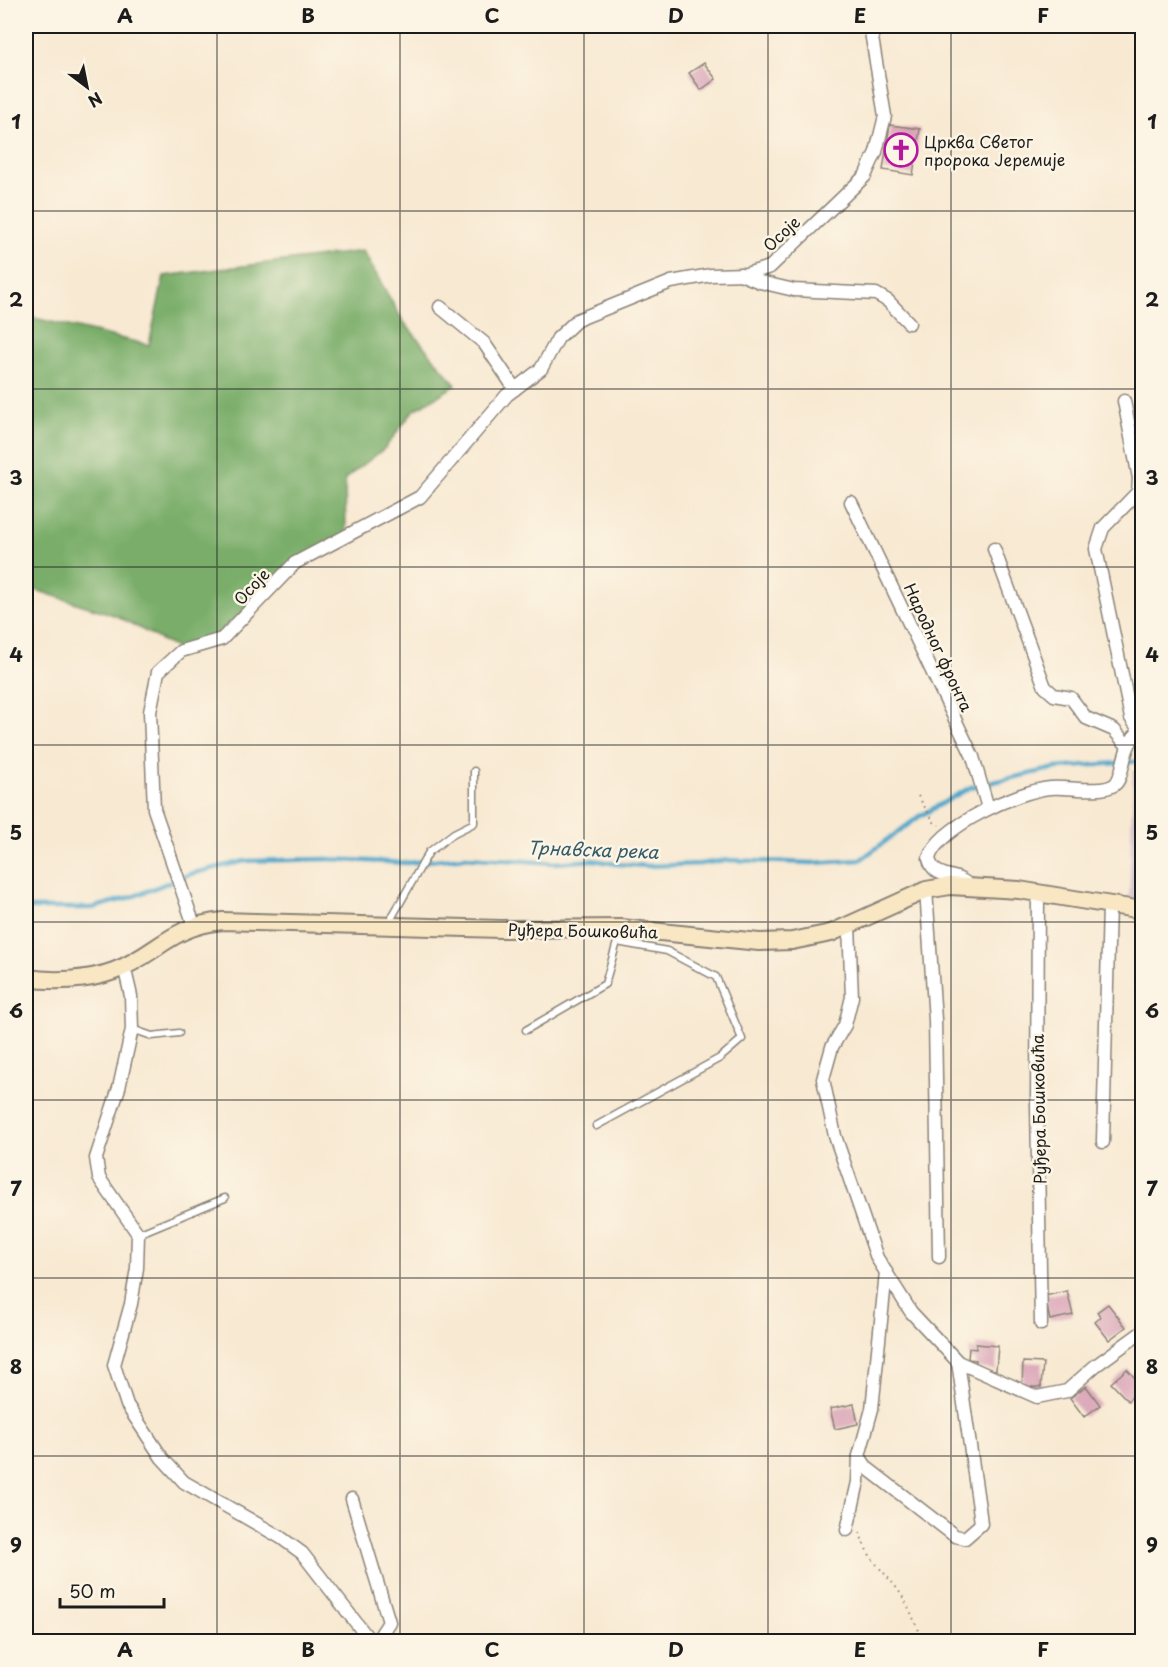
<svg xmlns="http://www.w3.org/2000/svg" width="1168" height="1667" font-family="'Playpen Sans',sans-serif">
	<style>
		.industrial { fill: #cfbdce }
		.forest { fill: #79ad69; stroke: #4a6442; stroke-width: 1.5 }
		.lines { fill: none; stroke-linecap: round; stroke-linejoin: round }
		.stream { stroke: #4ca6ca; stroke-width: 4.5 }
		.building { fill: #d9a3b7 }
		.lane-casing { stroke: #8a8277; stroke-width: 9 }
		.street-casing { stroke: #8a8277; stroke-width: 15 }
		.secondary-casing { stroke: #8a8277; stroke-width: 20 }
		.path { stroke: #8a8277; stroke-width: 2; stroke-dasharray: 1.5 4.5; stroke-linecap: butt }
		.lane { stroke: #fff; stroke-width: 6 }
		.street { stroke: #fff; stroke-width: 12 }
		.secondary { stroke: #f9e7c3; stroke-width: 16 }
		.grid { fill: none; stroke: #1c1c1c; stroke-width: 1.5; stroke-opacity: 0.55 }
		.labels { text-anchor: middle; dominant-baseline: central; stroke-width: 5; stroke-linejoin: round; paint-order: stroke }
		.poi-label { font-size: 16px; fill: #1c1c1c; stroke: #fcf5e5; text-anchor: start }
		.street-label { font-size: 16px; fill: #1c1c1c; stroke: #fcf5e5 }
		.water-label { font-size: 18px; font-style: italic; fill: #325a6a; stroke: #fcf5e5 }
		.neatline { fill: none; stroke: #1c1c1c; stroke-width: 2 }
		.grid-label { font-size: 20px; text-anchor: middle; font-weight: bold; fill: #1c1c1c }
	</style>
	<rect width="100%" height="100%" fill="#fcf5e5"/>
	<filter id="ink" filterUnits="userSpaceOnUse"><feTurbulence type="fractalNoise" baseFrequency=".0167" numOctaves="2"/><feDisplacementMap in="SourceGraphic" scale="12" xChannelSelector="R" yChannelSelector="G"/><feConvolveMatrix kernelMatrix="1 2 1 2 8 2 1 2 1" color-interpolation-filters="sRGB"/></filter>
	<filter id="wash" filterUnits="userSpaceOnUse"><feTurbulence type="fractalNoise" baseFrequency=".008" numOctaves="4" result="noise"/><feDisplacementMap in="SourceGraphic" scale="24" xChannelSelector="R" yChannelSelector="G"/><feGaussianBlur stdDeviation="1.35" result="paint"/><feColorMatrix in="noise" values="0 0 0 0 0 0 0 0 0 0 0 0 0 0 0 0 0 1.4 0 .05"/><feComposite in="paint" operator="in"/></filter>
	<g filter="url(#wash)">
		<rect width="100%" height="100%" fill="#f8e9d2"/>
		<path class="industrial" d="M1142,769V910L1129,907L1133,771Z"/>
		<path class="forest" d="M363,251L403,321L456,385L413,411L385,448L345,479L346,535L295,563L222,639L181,651L117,616L26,587V316L149,345L164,276Z"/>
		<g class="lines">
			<path class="stream" d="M26,908H92L132,897L190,874L245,861L327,859L407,863L465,857L555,863L594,860L616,864L648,866L700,864L728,860L812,863L860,860L920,816L971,787L1056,768L1142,761"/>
		</g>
		<g id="blocks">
			<g class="building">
				<path d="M704,63L716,79L701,90L689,73Z"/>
				<path d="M890,125L920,129L913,175L883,170Z"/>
				<path d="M1067,1291L1073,1315L1050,1320L1045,1296Z"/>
				<path d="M1108,1304L1126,1327L1109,1340L1095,1322L1101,1317L1097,1312Z"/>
				<path d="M976,1344L998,1346L996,1370L976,1368V1360L968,1359L969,1348L976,1349Z"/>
				<path d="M1023,1362L1043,1363L1041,1387H1022Z"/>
				<path d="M1127,1369L1142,1386L1128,1401L1111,1383Z"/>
				<path d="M1086,1386L1100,1405L1084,1417L1070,1398Z"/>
				<path d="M854,1404L858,1424L835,1429L830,1409Z"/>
			</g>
		</g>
	</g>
	<g filter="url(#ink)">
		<use href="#blocks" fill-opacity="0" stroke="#8a8277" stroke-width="1.5"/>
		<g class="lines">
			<g class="lane-casing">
				<g id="lane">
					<path d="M388,924L429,852L454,833L474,823V771"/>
					<path d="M132,1029L152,1036L179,1033"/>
					<path d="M526,1030L605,984L621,928"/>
					<path d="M596,1126L720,1058L742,1039L716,977L667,951L617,942"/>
					<path d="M138,1234L225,1198"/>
				</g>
			</g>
			<g class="street-casing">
				<g id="street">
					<path d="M740,274L760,282L794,290L876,294L888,301L909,323"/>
					<path d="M440,307L484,343L515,389"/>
					<path d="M1124,401L1139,478L1138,492L1103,528L1096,549L1131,718L1140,731"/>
					<path d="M851,502L973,757L988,808"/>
					<path d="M994,549L1045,687L1054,695L1071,698L1086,718L1114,730L1127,745"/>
					<path d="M970,887C958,871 933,881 929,858C939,826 1019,791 1050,788C1066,786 1100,794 1114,785C1126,777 1119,746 1142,729"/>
					<path d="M926,890L935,1020L939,1257"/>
					<path d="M1038,893L1037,1105L1041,1324"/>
					<path d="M194,925L154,809L150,712L158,672L181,651L222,639L295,563L420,497L507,395L541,369L558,338L577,320L671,282L711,275L746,274L770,267L865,176L876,152L885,116L870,26"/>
					<path d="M849,926L852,997L845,1025L832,1047L823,1079L835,1136L877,1258L911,1312L958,1362L1037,1397L1067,1391L1095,1366L1142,1332"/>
					<path d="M124,966L131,996L132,1029L119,1088L96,1158L99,1178L138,1234L137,1268L131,1304L114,1365L127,1405L162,1458L184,1482L280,1537L302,1553L371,1642"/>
					<path d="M1103,1142L1109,904"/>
					<path d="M859,1456L867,1468L955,1536L965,1538L981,1524L980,1515L958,1362"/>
					<path d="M352,1499L389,1622L376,1642"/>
					<path d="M847,1530L858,1482L859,1456L872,1409L886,1272"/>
				</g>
			</g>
			<g class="secondary-casing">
				<path id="secondary" d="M26,978C53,982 87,981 114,971C158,954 170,926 223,921L501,929L621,928L759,942L792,941L831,933L926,890L950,886L1019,890L1142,910"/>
			</g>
			<g class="path">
				<path d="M918,796L934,822L939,825"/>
				<path d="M860,1532C866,1561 891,1576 904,1599C912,1613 916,1628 926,1642"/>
			</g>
			<use href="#lane" class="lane"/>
			<use href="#street" class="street"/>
			<use href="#secondary" class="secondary"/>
		</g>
	</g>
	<path class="grid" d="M217,26V1642M400,26V1642M584,26V1642M768,26V1642M951,26V1642M26,211H1142M26,389H1142M26,567H1142M26,745H1142M26,922H1142M26,1100H1142M26,1278H1142M26,1456H1142"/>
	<defs>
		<g id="church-ring" transform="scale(1.725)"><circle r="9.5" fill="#fcf5e5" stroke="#b5179e" stroke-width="1.5"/><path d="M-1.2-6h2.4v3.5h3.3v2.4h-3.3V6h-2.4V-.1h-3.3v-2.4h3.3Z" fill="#b5179e"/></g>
	</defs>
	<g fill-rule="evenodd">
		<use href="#church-ring" x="901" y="150"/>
	</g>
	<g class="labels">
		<g class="poi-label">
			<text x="924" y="141">Црква Светог<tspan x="924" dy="18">пророка Јеремије</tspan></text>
		</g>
		<g class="street-label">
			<text transform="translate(781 233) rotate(-43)">Осоје</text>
			<text transform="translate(251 586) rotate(-47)">Осоје</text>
			<text transform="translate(939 647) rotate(65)">Народног фронта</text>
			<text transform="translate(583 930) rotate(1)">Руђера Бошковића</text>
			<text transform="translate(1038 1109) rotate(-91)">Руђера Бошковића</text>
		</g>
		<g class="water-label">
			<text transform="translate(593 849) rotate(2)">Трнавска река</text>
		</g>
	</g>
	<rect width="1168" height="1667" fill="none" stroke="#fcf5e5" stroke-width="66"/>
	<g transform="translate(87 87) rotate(148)" stroke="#fcf5e5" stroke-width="4.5" paint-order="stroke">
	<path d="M0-4.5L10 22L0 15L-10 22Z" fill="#1c1c1c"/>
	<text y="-9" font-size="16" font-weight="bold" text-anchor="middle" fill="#1c1c1c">N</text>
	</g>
	<path d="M60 1598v9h104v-9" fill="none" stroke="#1c1c1c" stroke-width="3"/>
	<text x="69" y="1598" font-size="18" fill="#1c1c1c" stroke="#fcf5e5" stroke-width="4.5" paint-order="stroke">50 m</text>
	<rect x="33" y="33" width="1102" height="1601" class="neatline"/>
	<g class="grid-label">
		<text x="125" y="23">A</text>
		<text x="308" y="23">B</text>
		<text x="492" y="23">C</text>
		<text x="676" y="23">D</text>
		<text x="860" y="23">E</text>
		<text x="1043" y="23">F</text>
		<text x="16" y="129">1</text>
		<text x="1152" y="129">1</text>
		<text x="16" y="307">2</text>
		<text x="1152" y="307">2</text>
		<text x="16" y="485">3</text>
		<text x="1152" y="485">3</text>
		<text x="16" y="662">4</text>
		<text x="1152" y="662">4</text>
		<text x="16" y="840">5</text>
		<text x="1152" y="840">5</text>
		<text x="16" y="1018">6</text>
		<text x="1152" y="1018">6</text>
		<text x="16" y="1196">7</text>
		<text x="1152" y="1196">7</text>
		<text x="16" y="1374">8</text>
		<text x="1152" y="1374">8</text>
		<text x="16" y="1552">9</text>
		<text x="1152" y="1552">9</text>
		<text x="125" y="1657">A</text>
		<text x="308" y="1657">B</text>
		<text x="492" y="1657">C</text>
		<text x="676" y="1657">D</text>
		<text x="860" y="1657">E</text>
		<text x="1043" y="1657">F</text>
	</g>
</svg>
